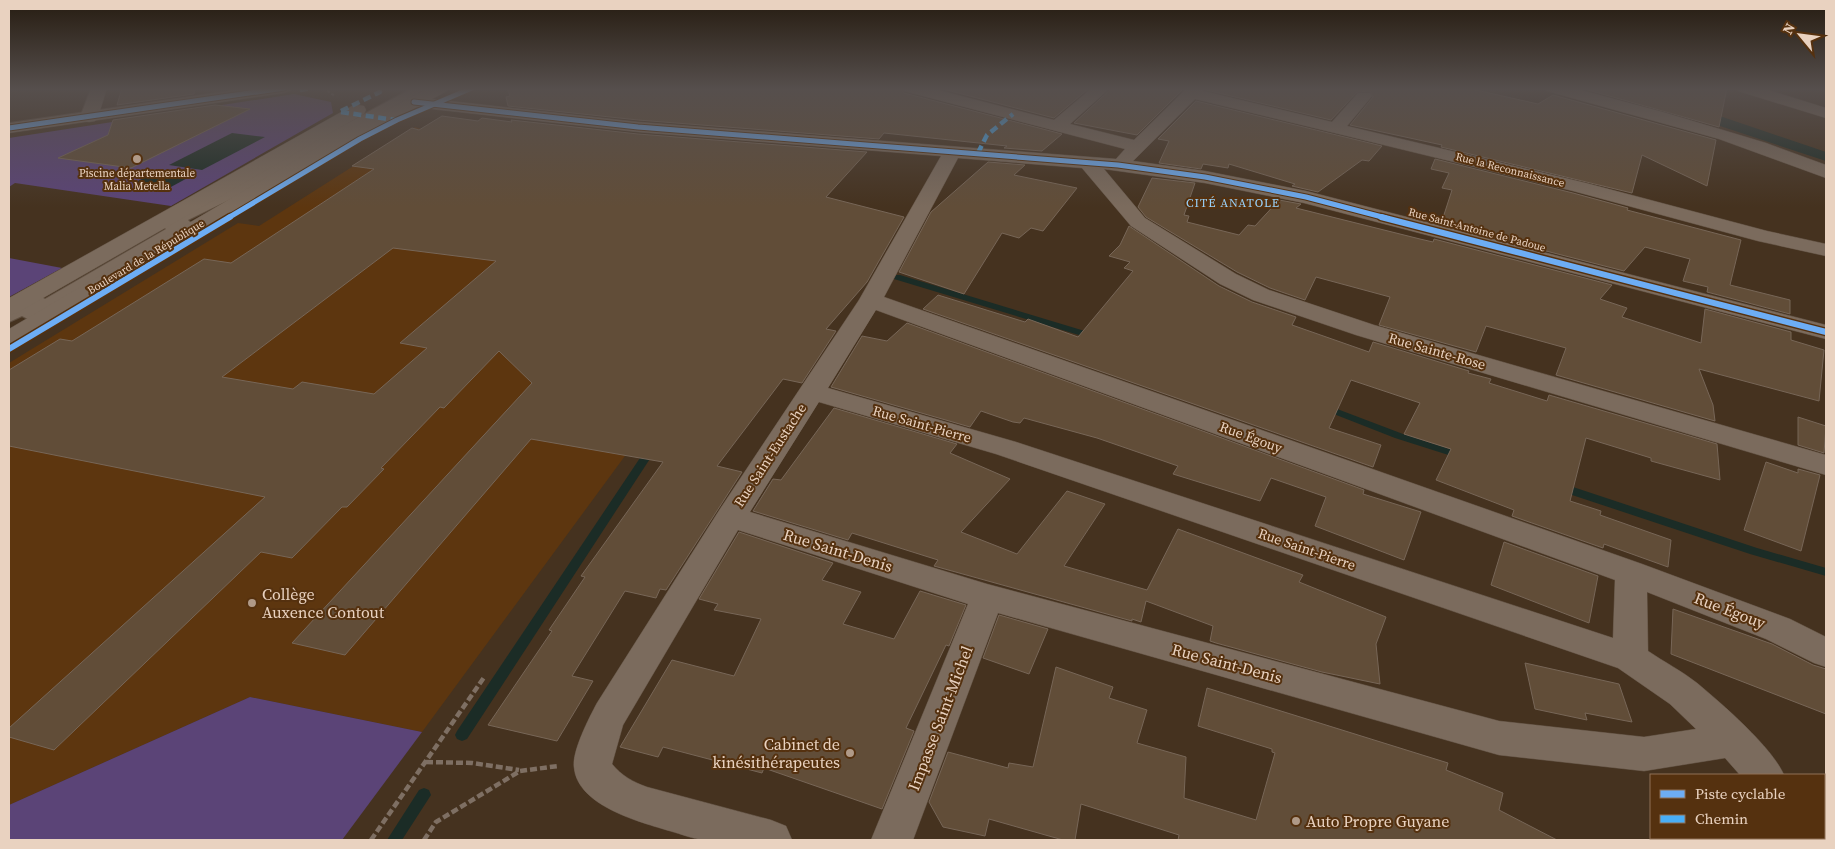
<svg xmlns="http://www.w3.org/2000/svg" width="1835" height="849" font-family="'Source Serif 4',serif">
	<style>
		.built { fill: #5d360f }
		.green { fill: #5b4477 }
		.water { fill: #1b2c26 }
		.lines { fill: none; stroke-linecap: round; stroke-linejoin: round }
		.stream { fill: #1b2c26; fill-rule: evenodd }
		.building { fill: #614d38; stroke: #776657; fill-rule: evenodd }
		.service-casing { stroke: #5f4f40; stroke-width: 2 }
		.minor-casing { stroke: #5f4f40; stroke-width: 1 }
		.tertiary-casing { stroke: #5f4f40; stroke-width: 1 }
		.secondary-casing { stroke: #5f4f40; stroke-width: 1 }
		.path-far1 { stroke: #7e6f63; stroke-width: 2; stroke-dasharray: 3 2; stroke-linecap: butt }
		.path { stroke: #7e6f63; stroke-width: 4.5; stroke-dasharray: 7 3; stroke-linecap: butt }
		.service { fill: #7b6b5d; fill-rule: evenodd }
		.minor { fill: #7b6b5d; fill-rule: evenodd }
		.tertiary { fill: #7b6b5d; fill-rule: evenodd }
		.secondary { fill: #7b6b5d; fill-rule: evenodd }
		.quiet { stroke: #49aef6; stroke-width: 4.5; stroke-dasharray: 8 4.5; stroke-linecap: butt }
		.cycleway-far1-casing { stroke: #55310f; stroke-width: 7 }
		.cycleway-casing { stroke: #55310f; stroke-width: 9 }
		.cycleway-far1 { stroke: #6dadf4; stroke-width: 5 }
		.cycleway { stroke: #6dadf4; stroke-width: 6 }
		.poi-dot { fill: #b09a88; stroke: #55310f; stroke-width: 2 }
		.labels { text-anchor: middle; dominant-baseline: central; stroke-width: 4; stroke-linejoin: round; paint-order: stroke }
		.far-street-label { font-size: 11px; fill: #e9d2c0; stroke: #55310f }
		.far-poi-label { font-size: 11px; fill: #e9d2c0; stroke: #55310f }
		.far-neighbourhood-label { font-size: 12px; letter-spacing: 1px; fill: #99d1f9; stroke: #55310f }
		.street-label { font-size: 14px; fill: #e9d2c0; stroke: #55310f }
		.near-street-label { font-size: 16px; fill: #e9d2c0; stroke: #55310f }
		.near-poi-label { font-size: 16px; fill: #e9d2c0; stroke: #55310f; text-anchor: start }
	</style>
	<rect width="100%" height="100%" fill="#45321f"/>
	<path class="built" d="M415,127L592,178L783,241L422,732L250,697L9,805V363L238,223L259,226Z"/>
	<g class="green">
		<path d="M294,94L331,102L333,113L171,206L15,183L9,187V138Z"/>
		<path d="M9,258L62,268L9,297Z"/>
		<path d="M250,697L422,732L342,840H9V805Z"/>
	</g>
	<g class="water">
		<path d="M1705,111L1826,152V161L1702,120Z"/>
		<path d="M232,133L265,137L202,170L169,165Z"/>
		<path d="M159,170L193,175L169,188L134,183Z"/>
	</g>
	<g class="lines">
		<g class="stream">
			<path d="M894,275H900L1098,335L1099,337L1098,339H1092L894,279Z"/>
			<path d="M1324,404L1403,434L1465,454L1466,456L1461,459L1395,438L1321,409L1319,407L1321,405Z"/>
			<path d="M652,445L657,448L467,739L462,741L457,739L455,735L457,731L648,446Z"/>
			<path d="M1561,483L1757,548L1826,568V576L1750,554L1557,490L1556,487L1557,484Z"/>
			<path d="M424,788L429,790L431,795L402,840H387L419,790Z"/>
		</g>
	</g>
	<g class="building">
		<path d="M122,88H195L194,94L117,105Z"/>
		<path d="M507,88H900L904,93L1062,134L1042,151L1004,148L1007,146L884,133L879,139L638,120L508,106L506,97L510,96Z"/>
		<path d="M939,88H1089L1054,118Z"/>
		<path d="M1112,88H1184L1137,135L1074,123Z"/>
		<path d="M1207,88H1467L1538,104L1553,95L1716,140L1707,186L1642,155L1632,193L1441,147L1442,145L1350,125L1373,97L1370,91L1357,92L1331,120L1206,90Z"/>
		<path d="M1581,88H1727L1719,127Z"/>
		<path d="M1196,101L1382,146L1369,161L1362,160L1318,192L1292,186L1295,184L1229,164L1228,168L1203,164L1201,169L1159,163L1169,141L1158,139Z"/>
		<path d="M215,105L250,109L131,168L58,158L108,135L113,120Z"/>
		<path d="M442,116L478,121L482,118L512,122L511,120L638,134L867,152L826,197L904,217L867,282L826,329L836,331L802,383L783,379L717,466L742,472L666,590L660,589L656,598L625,591L572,676L593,681L557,741L488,725L552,631L549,630L585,577L581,576L663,462L531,439L345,655L292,643L532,383L499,351L444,408L440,407L381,468L384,469L347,507H342L292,558L261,552L54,750L9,737V728L265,497L9,446V370L60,339L72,341L204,259L231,263L374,169L352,166L412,128L419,130ZM393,248L496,261L400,343L427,348L374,394L302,382L293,389L222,377Z"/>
		<path d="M1435,159L1573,193L1628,208L1627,210L1741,240L1730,285L1790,300V314L1707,292L1708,287L1683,281L1690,259L1645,247L1624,271L1441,224L1452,190L1442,188L1449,173L1431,169Z"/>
		<path d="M988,162L1025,165L1014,175L1077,188L1043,231L1031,228L1019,238L1002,233L964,294L899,272L931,212Z"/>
		<path d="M1152,178L1195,183L1184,215L1189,216L1187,222L1239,235L1248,225L1255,226L1279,200L1301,204L1296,208L1420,239L1433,242L1434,239L1612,285L1600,299L1627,308L1622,317L1701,343L1705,309L1791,332V340L1824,350L1819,401L1699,369L1713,405L1715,421L1556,375L1566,348L1486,326L1476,352L1379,325L1390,297L1316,277L1305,300L1270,288L1237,272L1146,217L1138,207Z"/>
		<path d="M1129,226L1219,286L1252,302L1296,317L1292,325L1369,352L1373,342L1469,371L1468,373L1491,379L1489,383L1547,401L1549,395L1717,444L1720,480L1651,461V458L1586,438L1570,501L1601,511L1600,515L1671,540L1668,567L1604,544L1603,548L1512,516L1514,510L1436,480L1451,449L1404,434L1420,403L1351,380L1329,428L1381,445L1373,467L923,309L938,295L1025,322L1028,319L1078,337L1133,271L1124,268L1130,262L1109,256L1120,245Z"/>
		<path d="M907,323L1364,490L1363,494L1421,512L1404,560L1315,526L1326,497L1271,478L1260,501L1173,474L1178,466L1097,438L1024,418L1020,423L1013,422L981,411L970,427L831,387L862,336L887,341Z"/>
		<path d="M834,408L957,444L950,453L1010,479L961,532L1017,554L1067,491L1105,504L1064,566L1147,590L1178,529L1303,575L1299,582L1386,617L1376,644L1380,684L1322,672L1216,643L1210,641L1213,626L1146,601L1141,622L1132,619V621L934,566L938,560L852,533L848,540L753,511L773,479L781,480Z"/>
		<path d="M1798,417L1826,426L1824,453L1798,445Z"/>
		<path d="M1766,462L1798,473V469L1820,475L1801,551L1744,530Z"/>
		<path d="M739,532L833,563L822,580L861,592L843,624L894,639L920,591L966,605L949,646L946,645L906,728L914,731L882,809L764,768L762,773L663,747L658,757L620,747L672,660L734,676L761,619L714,610L718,604L699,599Z"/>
		<path d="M1504,542L1598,576L1589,623L1491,585Z"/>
		<path d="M1673,609L1772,644L1813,665L1826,669V714L1671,654Z"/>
		<path d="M999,615L1048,629L1029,674L983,658Z"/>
		<path d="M1525,663L1619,684L1632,722L1585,713L1587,720L1535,709Z"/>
		<path d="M1056,667L1113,687L1109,698L1147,710L1137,743L1186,757L1184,798L1256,820L1275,753L1272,752V749L1198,726L1207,688L1448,763L1446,770L1503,793L1499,810L1557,840H1178L1179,835L1081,804L1075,840H1063L989,819L985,836L943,827L929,802L948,752L1008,768L1009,763L1033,767Z"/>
	</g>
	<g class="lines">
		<g class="service-casing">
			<path id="service" d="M413,88H427L347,132L235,197L188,220L192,224L190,227L36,318L30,320L22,316L9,322V310L38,295L45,299L166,229L161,225L163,222C248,180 329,132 413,88Z"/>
		</g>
		<g class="minor-casing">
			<g id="minor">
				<path d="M91,88H107L98,117L95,121L89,122L83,121L80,117Z"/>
				<path d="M902,88H930L1054,120L1092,88H1110L1070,124L1134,140L1187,88H1205L1203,91L1332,122L1358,93H1370L1372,96L1347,126L1586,183L1767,231L1826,244V256L1758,241L1573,191L1195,99L1133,161L1205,171L1306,191L1826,325V339L1304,203L1205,183L1104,169L1145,218L1236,274L1269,290L1374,325L1826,455V475L1356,335L1253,300L1220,284L1131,226L1082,168L958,158L884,297L1642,564L1790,619L1826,637V667L1814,663L1766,639L1647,592L1648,651C1664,662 1682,671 1697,683C1721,703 1772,747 1784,775H1740L1725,758L1644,771L1499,755L998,613L913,840H871L968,604L738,530L623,725L612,764C622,776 633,782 647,787L771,820L786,826L792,840C763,840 732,843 704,840C693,839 681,834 670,831C640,822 577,806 574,767C572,751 589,718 597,703L720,509L859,300L941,156L638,132L414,107L408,106L406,102L408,98L414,97L638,122L1116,159L1125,149L904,91ZM876,310L1615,580L1613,638L1016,442L828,388ZM819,402L996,454L1618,668L1670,704L1696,729L1644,737L1499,721L987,584L750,512Z"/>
				<path d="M1545,88H1573L1663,112L1766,143L1826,165V178L1719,139L1547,91Z"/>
				<path d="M1736,88H1762L1826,108V118L1738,91Z"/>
				<path d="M1826,780V840H1807L1806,838H1824V781Z"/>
			</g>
		</g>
		<g class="tertiary-casing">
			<g id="tertiary">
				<path d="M428,88H449L447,91L354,141L18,344L9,346V329L342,133Z"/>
				<path d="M358,105L364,106L366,110L364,114L17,313L9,315V298L352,106Z"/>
			</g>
		</g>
		<g class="secondary-casing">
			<path id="secondary" d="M248,88H292L290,91L284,93L9,133V123Z"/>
		</g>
		<path class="path-far1" d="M323,88L335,96"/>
		<g class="path">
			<path d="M426,762L472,763L519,770"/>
			<path d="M371,840L485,676"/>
			<path d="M424,840L436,822L520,771L558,766"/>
		</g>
		<use href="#service" class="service"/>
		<use href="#minor" class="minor"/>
		<use href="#tertiary" class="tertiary"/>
		<use href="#secondary" class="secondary"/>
		<g class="quiet">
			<path d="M300,90L313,88"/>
			<path d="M341,111L380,92L379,88"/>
			<path d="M341,112L395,120"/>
			<path d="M978,153L987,135L1013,114"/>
		</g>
		<g class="cycleway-far1-casing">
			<g id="cycleway-far1">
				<path d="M414,102L638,127L1118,165L1205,177L1306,197L1386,218"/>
				<path d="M9,128L284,88"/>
				<path d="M228,218L360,139L397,120L472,88"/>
			</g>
		</g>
		<g class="cycleway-casing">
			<g id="cycleway">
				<path d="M1381,217L1826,332"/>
				<path d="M9,349L230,217"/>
			</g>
		</g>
		<use href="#cycleway-far1" class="cycleway-far1"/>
		<use href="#cycleway" class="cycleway"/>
	</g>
	<linearGradient id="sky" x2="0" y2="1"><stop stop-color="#261c11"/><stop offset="0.43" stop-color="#564f4d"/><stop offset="1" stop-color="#564f4d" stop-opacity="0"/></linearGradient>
	<rect width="1835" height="207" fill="url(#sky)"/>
	<g class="poi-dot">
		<circle cx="137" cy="159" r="5"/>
		<circle cx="252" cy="603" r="5"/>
		<circle cx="850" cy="753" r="5"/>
		<circle cx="1296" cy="821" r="5"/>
	</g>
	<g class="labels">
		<g class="far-street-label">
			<text transform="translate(1510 170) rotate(14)">Rue la Reconnaissance</text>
			<text transform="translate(1477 230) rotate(15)">Rue Saint-Antoine de Padoue</text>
			<text transform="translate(146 257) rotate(-31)">Boulevard de la République</text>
		</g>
		<g class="far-poi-label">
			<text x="137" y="173">Piscine départementale<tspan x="137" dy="13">Malia Metella</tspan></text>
		</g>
		<g class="far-neighbourhood-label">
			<text x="1233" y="203">CITÉ ANATOLE</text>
		</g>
		<g class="street-label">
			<text transform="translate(1437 351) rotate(16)">Rue Sainte-Rose</text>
			<text transform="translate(922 424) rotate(16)">Rue Saint-Pierre</text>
			<text transform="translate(1251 437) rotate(20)">Rue Égouy</text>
			<text transform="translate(770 455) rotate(-57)">Rue Saint-Eustache</text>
			<text transform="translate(1307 549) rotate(19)">Rue Saint-Pierre</text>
		</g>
		<g class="near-street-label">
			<text transform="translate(838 550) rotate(17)">Rue Saint-Denis</text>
			<text transform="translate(1730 610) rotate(21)">Rue Égouy</text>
			<text transform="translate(1227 663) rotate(15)">Rue Saint-Denis</text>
			<text transform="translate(940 718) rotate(-69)">Impasse Saint-Michel</text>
		</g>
		<g class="near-poi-label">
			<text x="262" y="594">Collège<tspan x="262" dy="18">Auxence Contout</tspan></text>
			<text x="840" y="744" text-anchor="end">Cabinet de<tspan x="840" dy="18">kinésithérapeutes</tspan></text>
			<text x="1306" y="821">Auto Propre Guyane</text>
		</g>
	</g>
	<rect width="1835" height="849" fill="none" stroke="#e9d2c0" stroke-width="20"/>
	<rect x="1650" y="774" width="175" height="65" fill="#55310f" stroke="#907156"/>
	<rect x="1660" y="790" width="25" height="8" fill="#6dadf4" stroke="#907156"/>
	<text x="1695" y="799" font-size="15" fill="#e9d2c0">Piste cyclable</text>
	<rect x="1660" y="815" width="25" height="8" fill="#49aef6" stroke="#907156"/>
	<text x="1695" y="824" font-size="15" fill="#e9d2c0">Chemin</text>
	<g transform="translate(1800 35) rotate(299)" stroke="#55310f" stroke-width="4" paint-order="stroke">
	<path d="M0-4L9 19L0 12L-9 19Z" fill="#e9d2c0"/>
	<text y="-8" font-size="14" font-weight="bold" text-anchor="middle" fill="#e9d2c0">N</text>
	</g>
</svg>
